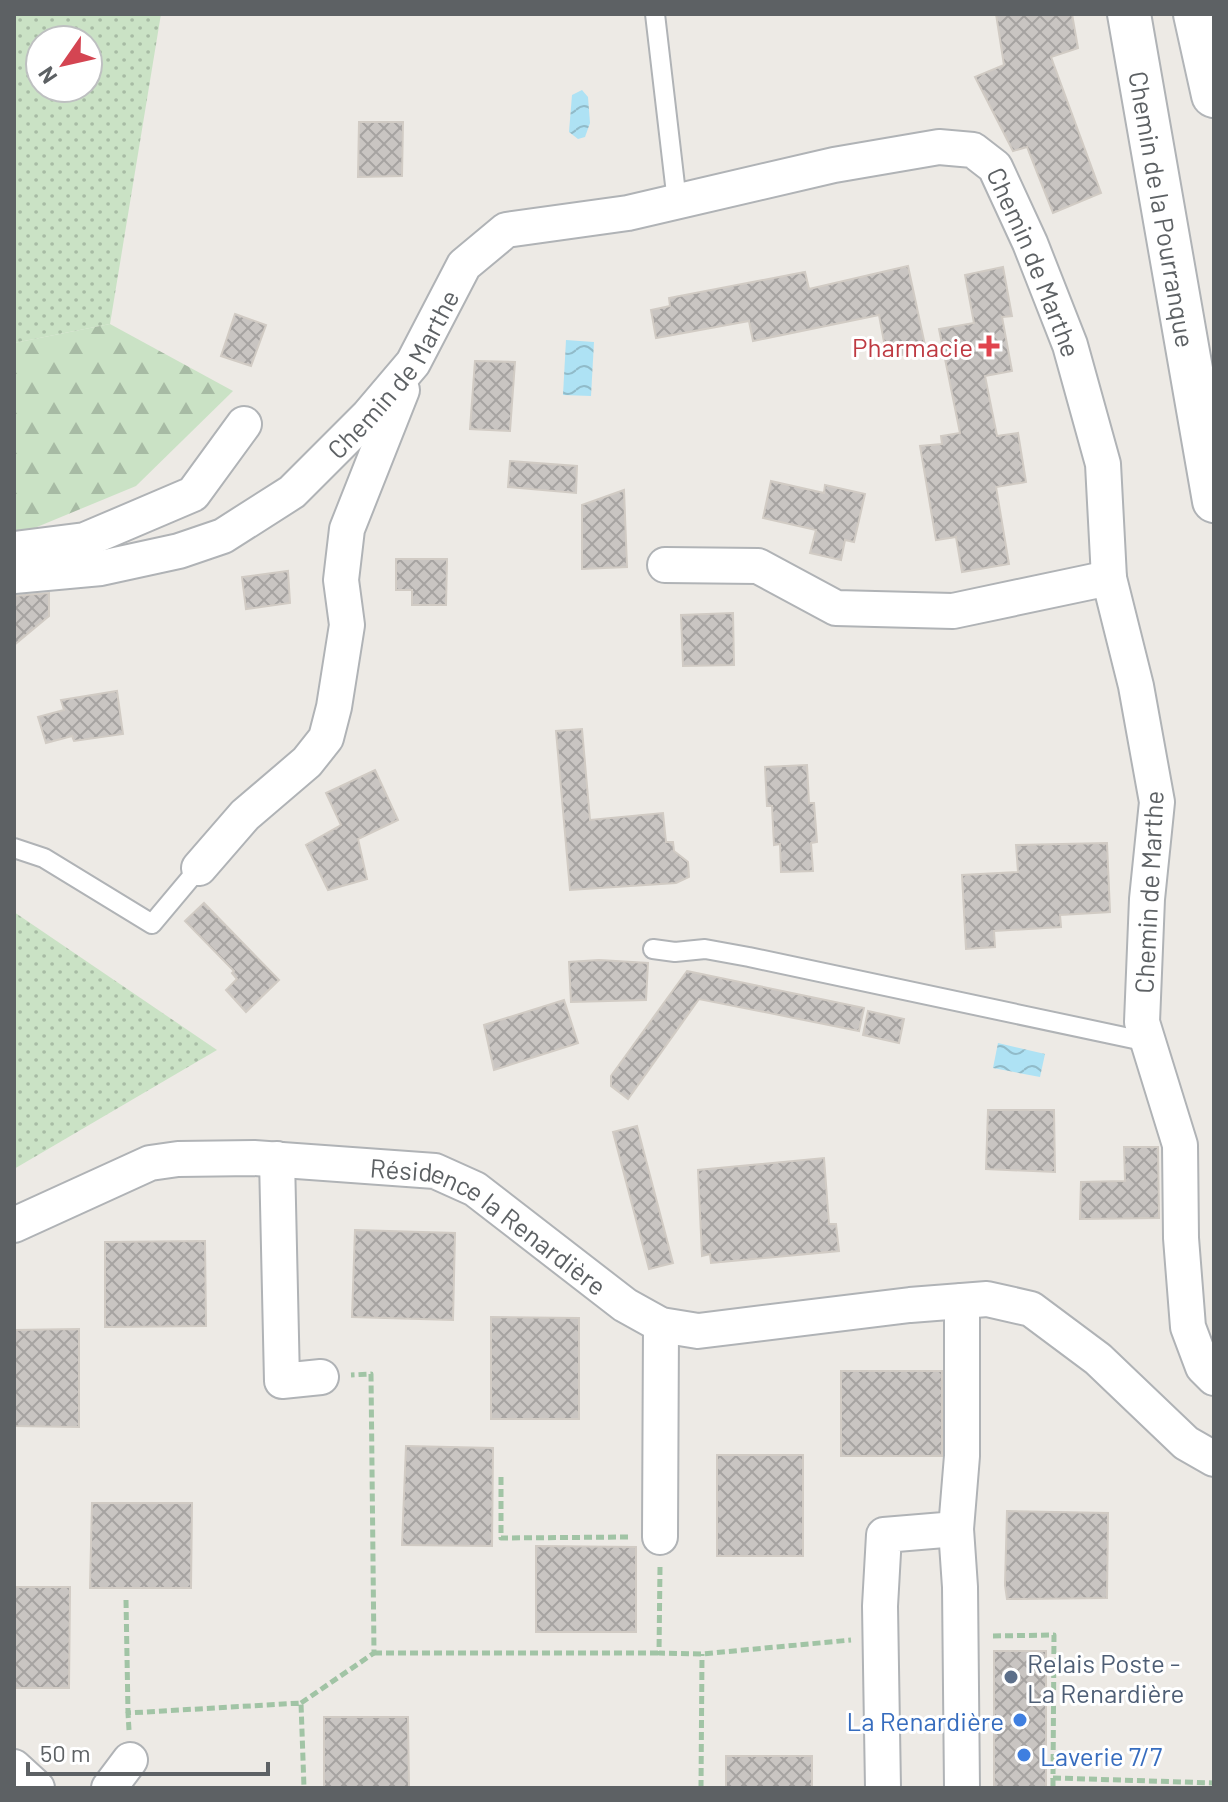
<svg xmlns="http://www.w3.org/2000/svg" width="1228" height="1802" font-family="Barlow,sans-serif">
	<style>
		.grass { fill: url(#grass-dots); fill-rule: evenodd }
		.forest { fill: url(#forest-firs) }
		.water { fill: url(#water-waves) }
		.building { fill: url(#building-cross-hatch); stroke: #d1cbc4; stroke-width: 2 }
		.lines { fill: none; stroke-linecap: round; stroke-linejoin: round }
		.service-casing { stroke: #b0b3b6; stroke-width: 22 }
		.minor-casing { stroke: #b0b3b6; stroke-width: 38 }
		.tertiary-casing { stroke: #b0b3b6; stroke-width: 46 }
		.secondary-casing { stroke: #b2b5b8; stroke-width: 48 }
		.path { stroke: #a1c4a5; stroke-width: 5; stroke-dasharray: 8 4; stroke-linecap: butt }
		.service { stroke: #fff; stroke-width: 18 }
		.minor { stroke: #fff; stroke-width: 34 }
		.tertiary { stroke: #fff; stroke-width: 42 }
		.secondary { stroke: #fff; stroke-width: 44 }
		.health-dot { fill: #e0444e; stroke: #fff; stroke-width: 3 }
		.service-dot { fill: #5c6f8a; stroke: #fff; stroke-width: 3 }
		.shop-dot { fill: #3f7fe0; stroke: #fff; stroke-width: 3 }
		.labels { text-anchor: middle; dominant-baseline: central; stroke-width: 6; stroke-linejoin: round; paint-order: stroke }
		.street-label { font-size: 26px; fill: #5d6164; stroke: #fff }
		.health-label { font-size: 26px; fill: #be3a42; stroke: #fff; text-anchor: end }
		.service-label { font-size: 26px; fill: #4e5e75; stroke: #fff; text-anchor: start }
		.shop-label { font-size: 26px; fill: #366cbe; stroke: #fff; text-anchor: end }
	</style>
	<defs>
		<pattern id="grass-dots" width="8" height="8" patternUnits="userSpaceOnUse" patternTransform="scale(2)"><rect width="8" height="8" fill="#cae2c5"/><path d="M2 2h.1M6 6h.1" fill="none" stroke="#a7bba4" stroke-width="1.8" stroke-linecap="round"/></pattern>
		<pattern id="forest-firs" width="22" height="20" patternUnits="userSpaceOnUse" patternTransform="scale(2)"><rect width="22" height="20" fill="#cae2c5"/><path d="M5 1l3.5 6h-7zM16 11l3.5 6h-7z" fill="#a7bba4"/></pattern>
		<pattern id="water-waves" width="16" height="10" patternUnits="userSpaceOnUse" patternTransform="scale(2)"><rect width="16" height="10" fill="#aee2f4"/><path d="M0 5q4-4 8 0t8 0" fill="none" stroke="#91bbc9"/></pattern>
		<pattern id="building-cross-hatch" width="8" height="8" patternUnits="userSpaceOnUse" patternTransform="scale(2)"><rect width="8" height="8" fill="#c9c5c2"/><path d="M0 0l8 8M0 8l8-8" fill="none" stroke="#a6a3a1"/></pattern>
	</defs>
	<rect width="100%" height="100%" fill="#edeae5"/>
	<g class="grass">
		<path d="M14,14H161L110,324L14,343ZM40,40H88V88H40Z"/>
		<path d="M14,912L217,1050L14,1169Z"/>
	</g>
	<path class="forest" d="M110,324L233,391L136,486L20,534L14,533V343Z"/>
	<g class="water">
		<path d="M582,90L588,97L590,123L585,137L578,139L569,132L572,95Z"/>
		<path d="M566,340L594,342L591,396L563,395Z"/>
		<path d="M998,1043L1045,1054L1040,1077L993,1068Z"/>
	</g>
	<g class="building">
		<path d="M996,14H1072L1078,48L1051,57L1101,193L1053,213L1027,147L1013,151L975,77L1004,65Z"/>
		<path d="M359,122H403L402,176L358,177Z"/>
		<path d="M908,266L926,350L887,358L879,315L753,341L749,321L656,338L651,310L670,306L669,298L805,272L809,289Z"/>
		<path d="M1003,267L1012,316L1002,317L1012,371L985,376L997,436L1018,433L1026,482L996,487L1009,564L962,572L956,537L936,540L920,446L942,444L941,436L960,433L939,329L974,323L965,275Z"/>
		<path d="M235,314L266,325L251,366L221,356Z"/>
		<path d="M475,361L515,362L510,431L470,429Z"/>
		<path d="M510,461L577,466L576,493L508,487Z"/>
		<path d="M771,481L824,493L825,485L865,494L854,542L845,540L841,560L810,553L816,530L763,518Z"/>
		<path d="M624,490L627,567L582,569V505Z"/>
		<path d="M396,559H447L446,605H412V590H396Z"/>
		<path d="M288,571L290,603L246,609L242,577Z"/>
		<path d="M49,593V616L14,645V596Z"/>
		<path d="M733,613L734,665L683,666L681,615Z"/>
		<path d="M117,691L123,734L74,741L72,736L46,743L38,717L64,710L61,700Z"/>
		<path d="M582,729L590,820L663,813L666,842H673L674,851L688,862L689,877L676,883L570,890L556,731Z"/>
		<path d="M807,765L809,803H814L817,842L811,843L813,871L781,872L780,844L774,845L772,806H767L765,767Z"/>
		<path d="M375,770L398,820L358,839L367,879L328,890L306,845L341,825L326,793Z"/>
		<path d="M1107,843L1110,912L1060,915L1061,927L994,931L995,947L966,949L962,875L1018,872L1016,845Z"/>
		<path d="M204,903L279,980L246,1012L226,990L237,979L232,973L234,971L185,921Z"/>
		<path d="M599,960L648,963L646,1000L571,1002L569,962Z"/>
		<path d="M687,971L864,1008L859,1031L699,999L628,1099L611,1086V1076Z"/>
		<path d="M564,1000L578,1043L494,1070L484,1025Z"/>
		<path d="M868,1011L904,1019L899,1043L863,1035Z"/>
		<path d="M988,1110H1054L1055,1172L986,1169Z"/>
		<path d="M637,1126L673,1263L649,1269L613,1132Z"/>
		<path d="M1124,1147H1158L1159,1218L1080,1219L1081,1182L1125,1181Z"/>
		<path d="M824,1158L829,1224H836L839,1251L711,1263L710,1254L702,1256L698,1170Z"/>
		<path d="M355,1230L455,1233L453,1320L352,1317Z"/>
		<path d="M205,1241L206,1326L105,1327V1242Z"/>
		<path d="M491,1317L579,1318V1419H491Z"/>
		<path d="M79,1329V1427L14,1426V1330Z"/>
		<rect x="841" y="1371" width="101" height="85"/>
		<path d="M406,1446L493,1448L492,1546L402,1545Z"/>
		<rect x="717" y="1455" width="86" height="101"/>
		<path d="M92,1503H192L191,1588H90Z"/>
		<path d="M1007,1511L1108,1513L1107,1598L1007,1599L1005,1585Z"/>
		<path d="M536,1546L636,1547V1632H536Z"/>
		<path d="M14,1587H70L69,1688H14Z"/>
		<rect x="994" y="1651" width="52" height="137"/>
		<path d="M324,1717H408L409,1788H324Z"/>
		<rect x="726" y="1756" width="86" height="32"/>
	</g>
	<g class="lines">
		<g class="service-casing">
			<g id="service">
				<path d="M655,14L677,202"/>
				<path d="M14,848L44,858L152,924L199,868"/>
				<path d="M653,949L675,952L705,949L749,957L1148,1042"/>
			</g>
		</g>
		<g class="minor-casing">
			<g id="minor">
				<path d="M14,549L85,540L193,494L244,424"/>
				<path d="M665,565L758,566L836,608L953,611L1109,578"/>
				<path id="s1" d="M14,576L101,568L179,551L223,536L292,492L368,416L413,363L464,265L506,230L628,213L834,165L939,147L973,150L995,167L1030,243L1070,345L1103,464L1109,578L1136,686L1157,802L1147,899L1142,1022L1180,1145L1181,1238L1188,1327L1203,1367L1214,1378"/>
				<path d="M199,868L245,815L307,762L326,738L334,707L347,625L341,580L347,529L402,390"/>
				<path d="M277,1159L282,1381L321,1377"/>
				<path id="s2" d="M14,1225L150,1163L178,1159L254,1158L435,1171L475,1189L625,1305L661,1325L698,1331L910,1305L987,1299L1031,1309L1098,1359L1186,1443L1214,1459"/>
				<path d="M956,1529L960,1587L962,1788"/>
				<path d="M660,1537L661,1325"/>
				<path d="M14,1767L37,1788"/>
				<path d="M109,1788L130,1760"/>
				<path d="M883,1788L880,1606L884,1535L956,1529L962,1456V1301"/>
			</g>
		</g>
		<g class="tertiary-casing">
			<g id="tertiary">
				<path id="s3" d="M1129,14L1214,501"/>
			</g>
		</g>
		<g class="secondary-casing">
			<path id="secondary" d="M1196,14L1214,95"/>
		</g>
		<g class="path">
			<path d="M501,1477V1538L628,1537"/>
			<path d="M660,1567L659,1653L702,1654L851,1640"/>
			<path d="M126,1600L128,1713"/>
			<path d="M993,1636L1054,1635L1053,1778L1214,1783"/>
			<path d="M374,1653H659"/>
			<path d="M301,1703L374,1653L371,1374L351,1375"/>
			<path d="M129,1730L128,1713L301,1703L304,1788"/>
			<path d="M1053,1778V1788"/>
			<path d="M701,1788L702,1654"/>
		</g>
		<use href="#service" class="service"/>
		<use href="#minor" class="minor"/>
		<use href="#tertiary" class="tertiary"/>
		<use href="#secondary" class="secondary"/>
	</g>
	<path class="health-dot" d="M985 334h8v8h8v8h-8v8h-8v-8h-8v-8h8z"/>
	<circle class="service-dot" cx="1011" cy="1677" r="8"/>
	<g class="shop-dot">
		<circle cx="1020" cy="1720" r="8"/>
		<circle cx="1024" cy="1755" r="8"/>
	</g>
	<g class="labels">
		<g class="street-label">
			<text stroke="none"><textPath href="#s3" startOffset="198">Chemin de la Pourranque</textPath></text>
			<text stroke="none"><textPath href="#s1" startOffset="1244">Chemin de Marthe</textPath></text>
			<text stroke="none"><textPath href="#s1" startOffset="452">Chemin de Marthe</textPath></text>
			<text transform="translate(1148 892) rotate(-87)">Chemin de Marthe</text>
			<text stroke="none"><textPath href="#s2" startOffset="506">Résidence la Renardière</textPath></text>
		</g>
		<g class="health-label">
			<text x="973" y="346">Pharmacie</text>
		</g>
		<g class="service-label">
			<text x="1027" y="1662">Relais Poste -<tspan x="1027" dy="30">La Renardière</tspan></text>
		</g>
		<g class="shop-label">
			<text x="1004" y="1720">La Renardière</text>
			<text x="1040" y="1755" text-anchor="start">Laverie 7/7</text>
		</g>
	</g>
	<rect width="1228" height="1802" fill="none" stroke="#5d6164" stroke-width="32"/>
	<g transform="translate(64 64) rotate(236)"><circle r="38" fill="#ffffff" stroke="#bec0c1" stroke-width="2"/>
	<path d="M0-6L14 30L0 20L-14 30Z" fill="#d44552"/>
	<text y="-12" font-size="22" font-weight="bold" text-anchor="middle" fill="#5d6164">N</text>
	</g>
	<path d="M28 1762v12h240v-12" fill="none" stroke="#5d6164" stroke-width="4"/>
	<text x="40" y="1762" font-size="24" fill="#5d6164" stroke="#ffffff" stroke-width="6" paint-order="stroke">50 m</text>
</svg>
